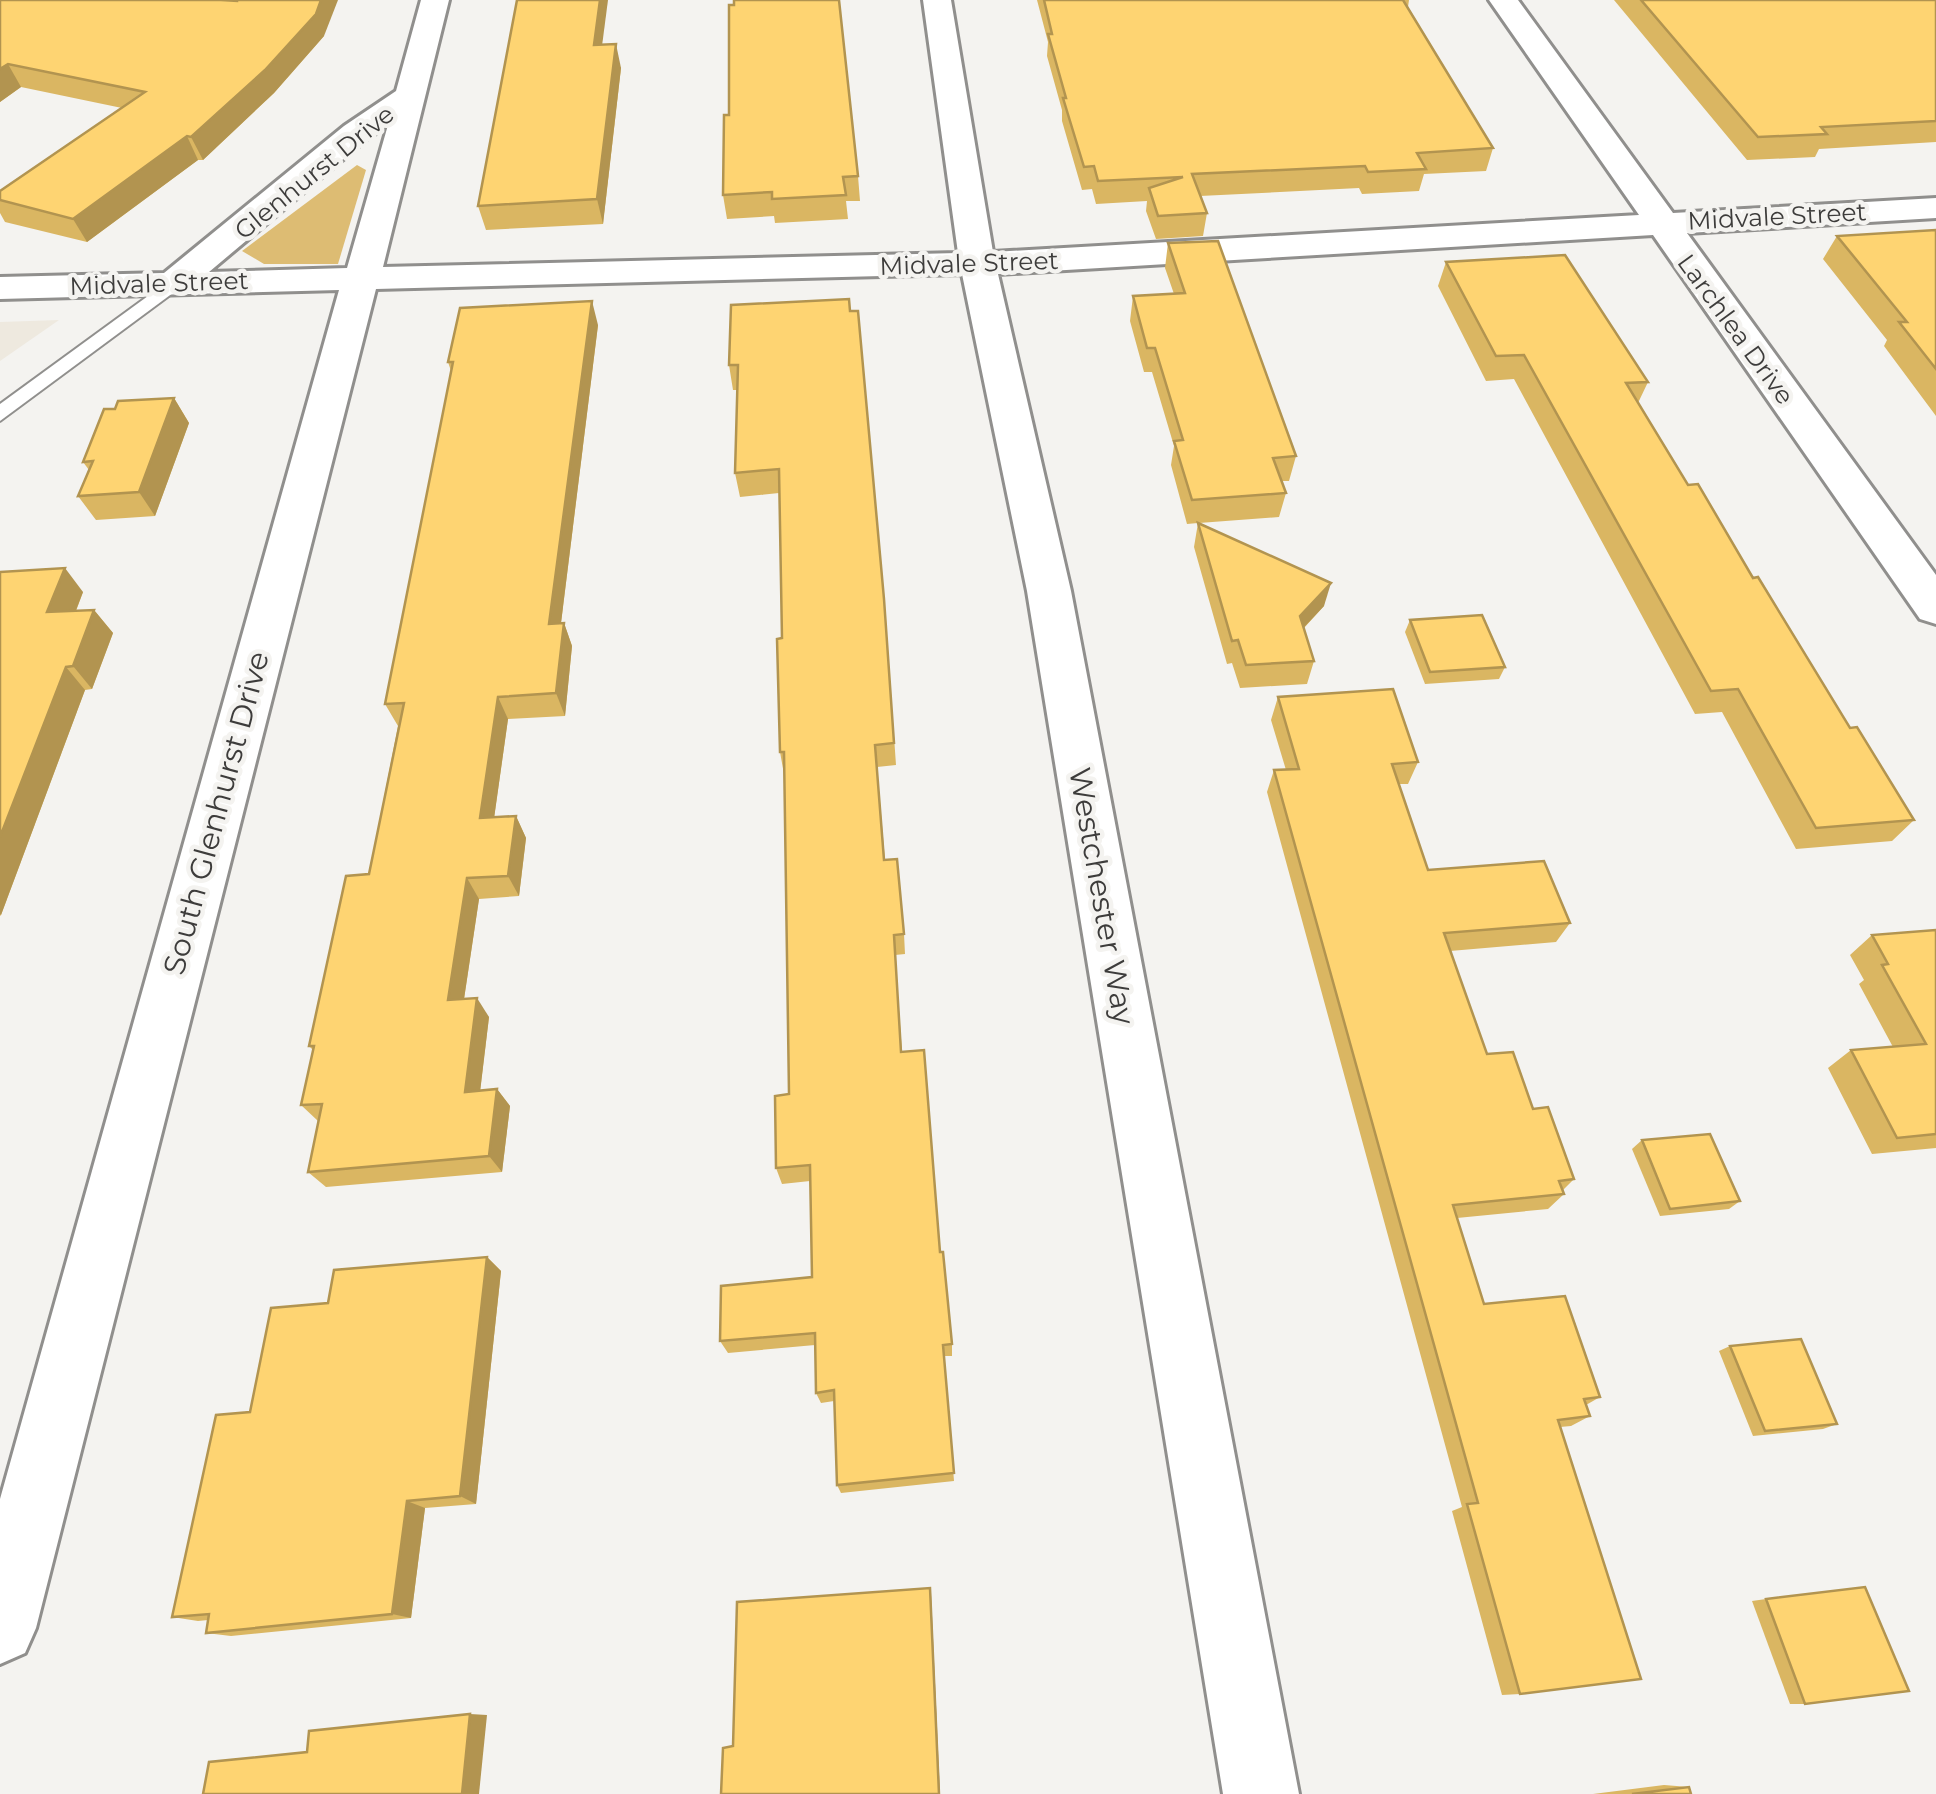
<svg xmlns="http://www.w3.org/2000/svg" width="1936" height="1794" font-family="Montserrat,sans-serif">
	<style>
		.built { fill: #eee9df }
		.green { fill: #ddbc73 }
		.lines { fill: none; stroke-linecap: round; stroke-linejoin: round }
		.service-casing { stroke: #908f8d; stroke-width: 4 }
		.minor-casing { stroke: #908f8d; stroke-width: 6 }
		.service { fill: #fff; fill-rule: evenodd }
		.minor { fill: #fff; fill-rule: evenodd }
		.wall { fill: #dab662 }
		.shaded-wall { fill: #b29450 }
		.building { fill: #fed472; stroke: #b29450; stroke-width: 2.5 }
		.labels { text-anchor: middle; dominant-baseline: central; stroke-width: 9; stroke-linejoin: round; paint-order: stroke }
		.far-street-label { font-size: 25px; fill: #3d3c3b; stroke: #f4f3f0 }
		.street-label { font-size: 30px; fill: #3d3c3b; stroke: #f4f3f0 }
	</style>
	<rect width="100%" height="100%" fill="#f4f3f0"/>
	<path class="built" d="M59,320L0,361V322Z"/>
	<path class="green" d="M357,165L366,170L338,264H264L242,251Z"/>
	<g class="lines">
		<g class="service-casing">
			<path id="service" d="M174,277L184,283L181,287L0,421V404Z"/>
		</g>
		<g class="minor-casing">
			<path id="minor" d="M421,0H449L383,267L958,253L923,0H951L993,252L1639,215L1489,0H1518L1673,213L1936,198V218L1687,233L1936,575V624L1920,619L1653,235L998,274L1071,591L1299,1794H1223L1027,591L962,274L376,289L36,1628L25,1653L0,1664V1499L339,290L0,299V277L164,273L344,126L396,91ZM388,125L347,268L209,272L366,140Z"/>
		</g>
		<use href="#service" class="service"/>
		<use href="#minor" class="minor"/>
	</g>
	<g class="wall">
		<path d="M0,0L324,36L274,93L203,160H198L87,242L5,222L0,213V191L122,108L21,87L0,102Z"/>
		<path d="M1037,0H1409L1408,7L1493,148L1486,171L1424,174L1419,191L1362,194L1359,188L1200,196L1207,213L1203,236L1156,239L1146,211L1147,201L1096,204L1092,189L1082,190L1062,121V110L1047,56L1048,42Z"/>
		<path d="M1614,0H1936V142L1819,149L1815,157L1747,160Z"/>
		<path d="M602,45L621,68L603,224L486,230L478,206Z"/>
		<path d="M724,115L858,176L860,201H846L848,219L775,223L774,216L727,219L723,195Z"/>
		<path d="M1936,230V416L1884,346L1887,340L1823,259L1837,236Z"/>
		<path d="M1168,243L1296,456L1289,481H1281L1286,493L1279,517L1199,523L1324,606L1304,628L1314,661L1307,684L1240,688L1232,663L1227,664L1194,547L1198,523L1187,524L1171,465L1174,446L1152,372H1144L1130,321L1133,296L1174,294L1165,268Z"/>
		<path d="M1446,262L1648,382L1638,403L1688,485L1753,578L1850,728L1914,820L1892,841L1796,849L1722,712L1695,714L1514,379L1486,381L1438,286Z"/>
		<path d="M731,305L886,622L896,765L877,767L885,860L904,934L905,954L895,955L902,1052L940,1252L952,1344V1356H944L954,1481L841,1493L837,1485L834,1401L821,1403L816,1393L815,1345L728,1353L720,1341L812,1277L810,1181L782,1184L776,1168L789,1094L784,774L780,752L782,638L779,493L740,497L735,473L737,390H733L729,365Z"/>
		<path d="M598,325L561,623H564L572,646L565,716L508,719L494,818L516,816L526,838L519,896L479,899L464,999L489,1017L480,1091L497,1089L510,1106L502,1172L326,1187L308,1172L318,1121L301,1105L313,1050L309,1046L369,874L398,726L385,704L451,371L448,362Z"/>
		<path d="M174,398L189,423L155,516L96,520L78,496L89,470L83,462L115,409Z"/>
		<path d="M0,572L83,592L76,611L94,610L113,633L92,689L85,690L1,915L0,916Z"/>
		<path d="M1410,620L1505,667L1499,679L1425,684L1405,632Z"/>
		<path d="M1278,697L1418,762L1408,784H1399L1428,870L1570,923L1556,942L1450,951L1487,1054L1533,1109L1574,1179L1563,1190L1564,1194L1548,1209L1457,1218L1484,1304L1600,1397L1586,1405L1590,1416L1571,1426L1560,1427L1520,1694L1502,1695L1452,1511L1462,1507L1267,792L1274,770H1286L1271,720Z"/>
		<path d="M1936,930V1148L1872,1154L1828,1068L1851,1050L1893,1047L1859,984L1864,980L1850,955L1872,935Z"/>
		<path d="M1642,1140L1740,1201L1729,1209L1660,1216L1632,1149Z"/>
		<path d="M487,1257L501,1271L476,1504L425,1508L411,1618L231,1636L206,1633L208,1620L198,1621L172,1617L250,1412L328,1303Z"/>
		<path d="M1730,1346L1837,1424L1823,1429L1753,1436L1719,1351Z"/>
		<path d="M1766,1599L1805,1704H1790L1752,1601Z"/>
		<path d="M1664,1785L1689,1787L1691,1794H1593Z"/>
	</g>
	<g class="shaded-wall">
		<path d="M321,0H338L324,36L274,93L203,160L191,137Z"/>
		<path d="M600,0H608L599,69L594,45Z"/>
		<path d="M616,44L621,68L603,224L597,199Z"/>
		<path d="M8,64L21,87L0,102V69Z"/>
		<path d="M187,136L198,160L87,242L73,219Z"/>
		<path d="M592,301L598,325L558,647L549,624Z"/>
		<path d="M174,398L189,423L155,516L139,492Z"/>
		<path d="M65,568L83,592L66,636L47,612Z"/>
		<path d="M1331,583L1324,606L1293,639L1300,616Z"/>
		<path d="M94,610L113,633L92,689L73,666Z"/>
		<path d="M564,623L572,646L565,716L556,693Z"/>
		<path d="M66,667L85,690L1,915L0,914V837Z"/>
		<path d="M498,697L508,719L491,840L480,818Z"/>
		<path d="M516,816L526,838L519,896L508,876Z"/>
		<path d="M467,878L479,899L461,1019L448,1000Z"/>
		<path d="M477,998L489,1017L478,1109L465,1092Z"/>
		<path d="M497,1089L510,1106L502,1172L489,1156Z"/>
		<path d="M487,1257L501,1271L476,1504L460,1496Z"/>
		<path d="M407,1501L425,1508L411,1618L392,1614Z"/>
		<path d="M930,1588L931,1593L940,1794H939Z"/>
		<path d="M470,1714L487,1715L479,1794H462Z"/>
	</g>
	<g class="building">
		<path d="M0,0H221L237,1V0H321L316,14L265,70L191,137L187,136L73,219L0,200V191L145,92L8,64L0,69Z"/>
		<path d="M517,0H600L594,45L616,44L597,199L478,206Z"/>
		<path d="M734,0H839L858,176L843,177L846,195L772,199V192L723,195L724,115H729V5H734Z"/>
		<path d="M1044,0H1403L1493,148L1417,153L1426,169L1368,172L1365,166L1192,174L1207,213L1158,216L1149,188L1183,177L1098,181L1094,166L1084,167L1063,98H1066L1048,34H1052Z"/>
		<path d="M1641,0H1936V121L1821,127L1827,134L1758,137Z"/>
		<path d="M1936,230V369L1899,322H1907L1837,236Z"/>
		<path d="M1218,241L1296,456L1273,458L1286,493L1192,500L1174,441L1183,440L1155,348H1147L1133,296L1185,293L1168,243Z"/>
		<path d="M1565,255L1648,382L1626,383L1688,485L1698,484L1753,578L1758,577L1850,728L1857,727L1914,820L1816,828L1738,689L1711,691L1524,355L1496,356L1446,262Z"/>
		<path d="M849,299L850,311H858L884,599L894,743L875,745L884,860L897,859L904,934L894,935L901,1052L924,1050L940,1252H943L952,1344L943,1345L954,1473L837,1485L834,1390L816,1393L815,1333L720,1341L721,1286L812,1277L810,1165L776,1168L775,1096L789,1094L784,752H780L777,639L782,638L779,469L735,473L738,365H729L731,305Z"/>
		<path d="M592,301L549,624L564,623L556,693L498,697L480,818L516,816L508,876L467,878L448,1000L477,998L465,1092L497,1089L489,1156L308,1172L322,1104L301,1105L314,1046H309L346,876L369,874L404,703L385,704L453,362H448L460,308Z"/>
		<path d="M174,398L139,492L78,496L93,461L83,462L104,409H115L118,401Z"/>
		<path d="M1198,523L1331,583L1300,616L1314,661L1246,665L1238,640L1232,641Z"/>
		<path d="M65,568L47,612L94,610L73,666L66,667L0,837V572Z"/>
		<path d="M1482,615L1505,667L1430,672L1410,620Z"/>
		<path d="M1393,689L1418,762L1392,764L1428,870L1544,861L1570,923L1444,933L1487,1054L1513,1052L1533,1109L1548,1107L1574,1179L1559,1181L1564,1194L1453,1205L1484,1304L1565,1296L1600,1397L1584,1399L1590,1416L1558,1420L1641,1679L1520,1694L1467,1504L1478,1503L1274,770L1299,769L1278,697Z"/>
		<path d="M1936,930V1134L1897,1138L1851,1050L1926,1044L1882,965L1888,964L1872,935Z"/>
		<path d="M1710,1134L1740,1201L1670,1209L1642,1140Z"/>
		<path d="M487,1257L460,1496L407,1501L392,1614L206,1633L209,1614L172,1617L216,1415L250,1412L271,1308L328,1303L334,1270Z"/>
		<path d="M1801,1339L1837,1424L1765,1431L1730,1346Z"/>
		<path d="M1865,1587L1909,1691L1805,1704L1766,1599Z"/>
		<path d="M930,1588L939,1794H721L723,1748L733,1746L737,1602Z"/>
		<path d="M470,1714L462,1794H203L209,1762L307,1752L309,1731Z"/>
		<path d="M1689,1787L1691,1794H1632Z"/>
	</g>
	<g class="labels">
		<g class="far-street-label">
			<text transform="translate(314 172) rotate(-39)">Glenhurst Drive</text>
			<text transform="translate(1777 216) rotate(-3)">Midvale Street</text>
			<text transform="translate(969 263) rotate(-2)">Midvale Street</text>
			<text transform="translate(159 283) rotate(-2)">Midvale Street</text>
			<text transform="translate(1736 329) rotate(54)">Larchlea Drive</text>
		</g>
		<g class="street-label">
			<text transform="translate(216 813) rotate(-75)">South Glenhurst Drive</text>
			<text transform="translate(1102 896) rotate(80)">Westchester Way</text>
		</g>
	</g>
</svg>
